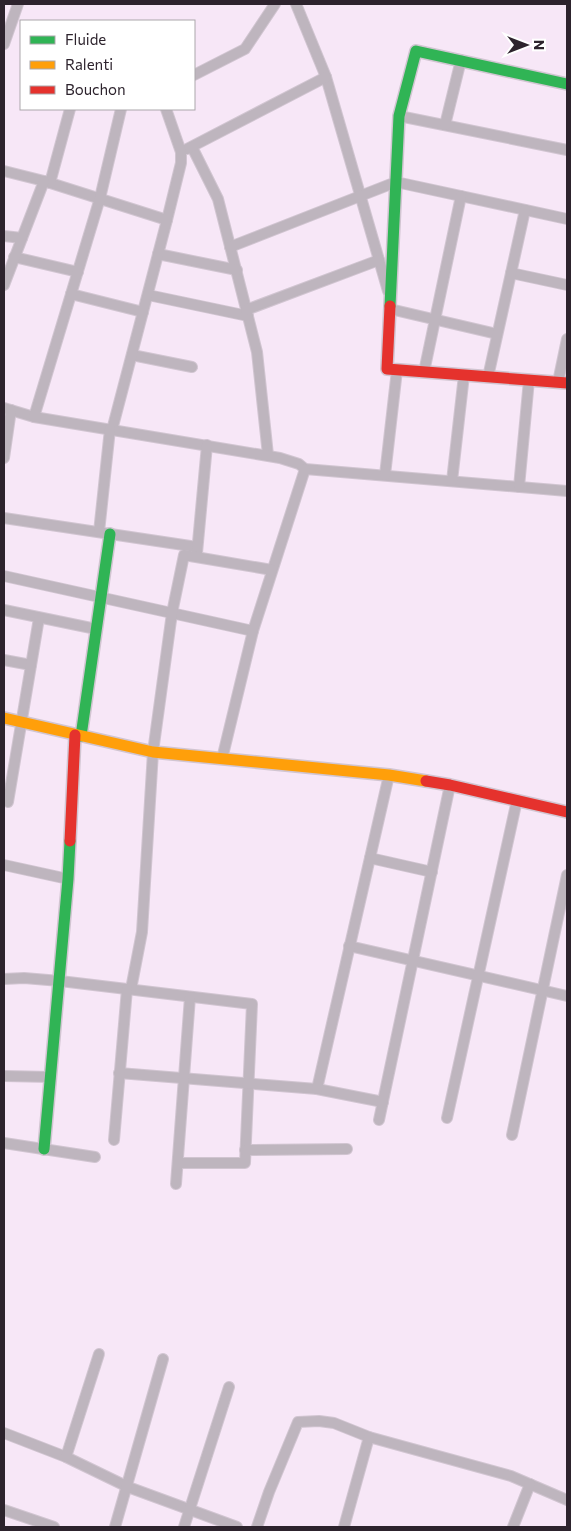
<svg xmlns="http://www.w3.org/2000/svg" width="571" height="1531" font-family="Commissioner,sans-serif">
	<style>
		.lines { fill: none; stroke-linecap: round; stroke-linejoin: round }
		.street-casing { stroke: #d1c5d1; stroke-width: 12 }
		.fast-casing { stroke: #d1c5d1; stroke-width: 14 }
		.slow-casing { stroke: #d1c5d1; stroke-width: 14 }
		.jam-casing { stroke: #d1c5d1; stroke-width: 14 }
		.street { stroke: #beb5be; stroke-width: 10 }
		.fast { stroke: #30b455; stroke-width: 11 }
		.slow { stroke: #ff9f0a; stroke-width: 11 }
		.jam { stroke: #e5322d; stroke-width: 11 }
	</style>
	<rect width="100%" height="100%" fill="#f7e7f7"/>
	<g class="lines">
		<g class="street-casing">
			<g id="street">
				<path d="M296,4L326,77L388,291"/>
				<path d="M4,44L18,4"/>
				<path d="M194,75L245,49L275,4"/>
				<path d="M399,116L567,150"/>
				<path d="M445,125L461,60"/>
				<path d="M192,147L218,199L257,352L268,455"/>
				<path d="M187,149L326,77"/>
				<path d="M4,171L44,181L167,220"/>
				<path d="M50,183L70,109"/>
				<path d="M4,236L22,238"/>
				<path d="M230,247L396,182L567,219"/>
				<path d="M158,254L237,270"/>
				<path d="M14,257L78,272"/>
				<path d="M511,273L567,285"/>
				<path d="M4,285L44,181"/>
				<path d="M71,294L143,312"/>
				<path d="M148,295L248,316"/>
				<path d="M390,309L497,334"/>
				<path d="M246,310L379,260"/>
				<path d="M132,355L192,367"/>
				<path d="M424,372L461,196"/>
				<path d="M488,377L525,210"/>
				<path d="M558,382L567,339"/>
				<path d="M4,408L34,417L280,458L299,464L305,469L567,491"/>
				<path d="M34,417L100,198L121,109"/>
				<path d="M112,430L167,220L181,163V152L166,109"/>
				<path d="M4,458L11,410"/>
				<path d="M385,475L397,370"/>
				<path d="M452,481L464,375"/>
				<path d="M519,487L529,380"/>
				<path d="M4,518L197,547"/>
				<path d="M99,532L110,429"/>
				<path d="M197,553L207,445"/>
				<path d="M4,576L253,631"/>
				<path d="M4,610L96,629"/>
				<path d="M4,660L31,665"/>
				<path d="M222,759L253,631L305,469"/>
				<path d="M8,802L39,618"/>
				<path d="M370,858L432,872"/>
				<path d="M4,865L68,879"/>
				<path d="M349,946L567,996"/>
				<path d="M4,979L24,978L60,981L252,1004L245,1163H178"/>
				<path d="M131,989L142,932L153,752L172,613L184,555L272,570"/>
				<path d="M119,1073L317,1089L383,1102"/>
				<path d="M4,1076L51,1077"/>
				<path d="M317,1089L389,775"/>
				<path d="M447,1118L517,800"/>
				<path d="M379,1120L450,785"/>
				<path d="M512,1135L567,875"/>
				<path d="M114,1140L127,989"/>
				<path d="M4,1143L95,1157"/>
				<path d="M245,1150L347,1149"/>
				<path d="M176,1184L190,997"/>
				<path d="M4,1433L66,1457L128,1487L237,1527"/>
				<path d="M66,1457L99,1354"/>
				<path d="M4,1510L54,1527"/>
				<path d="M115,1527L163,1359"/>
				<path d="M184,1527L229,1387"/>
				<path d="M257,1527L269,1492L298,1422L319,1421L334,1423L369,1437L511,1476L567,1500"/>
				<path d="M344,1527L369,1437"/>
				<path d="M513,1527L530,1484"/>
			</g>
		</g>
		<g class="fast-casing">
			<g id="fast">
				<path d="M390,306L399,116L416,51L567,84"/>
				<path d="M81,736L110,534"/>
				<path d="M44,1149L68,879L70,841"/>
			</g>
		</g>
		<g class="slow-casing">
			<path id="slow" d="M4,718L153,752L389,775L426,781"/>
		</g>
		<g class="jam-casing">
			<g id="jam">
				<path d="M390,306L387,369L567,383"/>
				<path d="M426,781L450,785L567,812"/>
				<path d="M70,841L75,735"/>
			</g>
		</g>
		<use href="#street" class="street"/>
		<use href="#fast" class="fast"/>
		<use href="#slow" class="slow"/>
		<use href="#jam" class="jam"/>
	</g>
	<rect width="571" height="1531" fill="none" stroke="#2d232d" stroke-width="10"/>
	<rect x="20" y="20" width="175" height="90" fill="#ffffff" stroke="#aba7ab"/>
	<rect x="30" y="36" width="25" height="8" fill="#30b455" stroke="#aba7ab"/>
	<text x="65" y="45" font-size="15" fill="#2d232d">Fluide</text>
	<rect x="30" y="61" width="25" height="8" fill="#ff9f0a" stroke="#aba7ab"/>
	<text x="65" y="70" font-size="15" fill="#2d232d">Ralenti</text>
	<rect x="30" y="86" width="25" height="8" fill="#e5322d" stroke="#aba7ab"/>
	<text x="65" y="95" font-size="15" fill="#2d232d">Bouchon</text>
	<g transform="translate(526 45) rotate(90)" stroke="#ffffff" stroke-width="4" paint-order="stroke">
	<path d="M0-4L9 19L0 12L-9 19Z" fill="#2d232d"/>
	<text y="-8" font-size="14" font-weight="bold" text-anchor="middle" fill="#2d232d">N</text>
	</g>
</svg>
